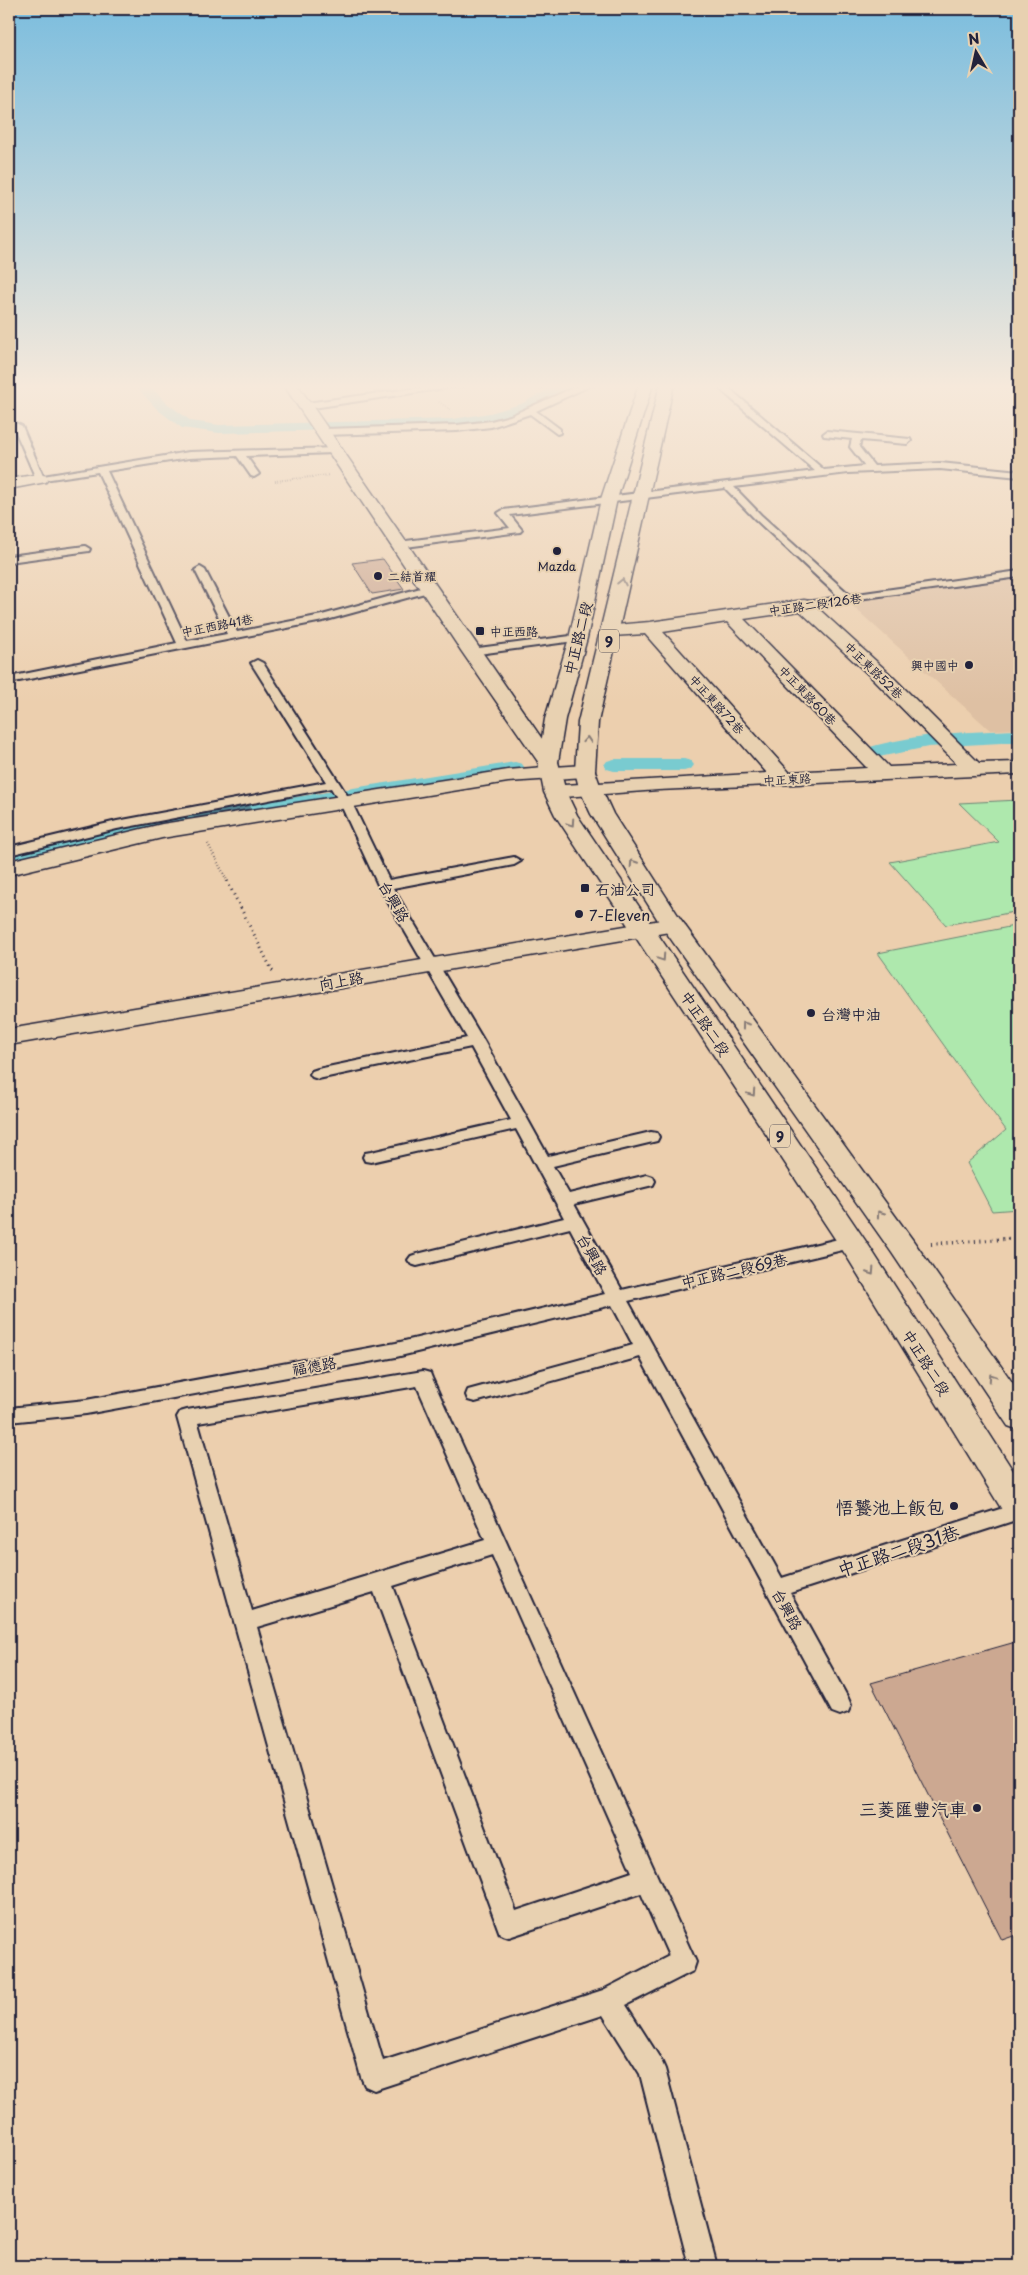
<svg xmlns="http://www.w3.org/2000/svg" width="1028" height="2275" font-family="'Playpen Sans','LXGW WenKai TC',sans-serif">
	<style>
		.built { fill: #dec0a3 }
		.green { fill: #aee8ad; stroke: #688574 }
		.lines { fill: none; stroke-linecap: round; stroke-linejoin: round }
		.stream { stroke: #568794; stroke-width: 5.5 }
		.canal { fill: #79cbd0; fill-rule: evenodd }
		.building { fill: #cca891; stroke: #22223b }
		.lane-casing { stroke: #22223b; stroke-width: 4 }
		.street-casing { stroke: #22223b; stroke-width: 3 }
		.primary-casing { stroke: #22223b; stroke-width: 3 }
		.path-far3 { stroke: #22223b; stroke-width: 2; stroke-dasharray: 0.5 2; stroke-linecap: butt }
		.path-far2 { stroke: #22223b; stroke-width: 2.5; stroke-dasharray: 0.5 2.5; stroke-linecap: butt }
		.path-far1 { stroke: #22223b; stroke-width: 3; stroke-dasharray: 1 4; stroke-linecap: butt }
		.path { stroke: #22223b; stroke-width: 4; stroke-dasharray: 1 4.5; stroke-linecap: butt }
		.lane { fill: #e8d1b1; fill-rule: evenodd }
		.street { fill: #e8d1b1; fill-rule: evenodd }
		.primary { fill: #e8d1b1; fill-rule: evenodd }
		.oneway { stroke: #857a76 }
		.poi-dot { fill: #22223b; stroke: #e8d1b1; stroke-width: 2 }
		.labels { text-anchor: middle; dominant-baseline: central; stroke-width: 4; stroke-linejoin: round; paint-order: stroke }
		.far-poi-label { font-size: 12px; fill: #22223b; stroke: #e8d1b1; text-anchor: start }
		.far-street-label { font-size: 12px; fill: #22223b; stroke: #e8d1b1 }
		.shield { fill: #e8d1b1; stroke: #5d565e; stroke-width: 1 }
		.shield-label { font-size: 14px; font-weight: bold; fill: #22223b }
		.street-label { font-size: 15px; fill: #22223b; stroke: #e8d1b1 }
		.poi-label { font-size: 15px; fill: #22223b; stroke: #e8d1b1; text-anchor: start }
		.near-poi-label { font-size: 18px; fill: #22223b; stroke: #e8d1b1; text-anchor: end }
		.near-street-label { font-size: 18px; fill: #22223b; stroke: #e8d1b1 }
	</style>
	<rect width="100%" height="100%" fill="#eccfae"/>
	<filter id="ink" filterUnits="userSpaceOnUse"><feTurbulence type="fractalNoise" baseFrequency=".02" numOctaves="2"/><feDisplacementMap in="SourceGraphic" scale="10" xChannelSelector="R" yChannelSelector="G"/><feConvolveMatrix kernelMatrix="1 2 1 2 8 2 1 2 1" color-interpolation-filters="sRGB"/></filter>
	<g filter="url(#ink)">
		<path class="built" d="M1019,576V729L990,730L847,601Z"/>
		<g class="green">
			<path d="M1019,800V911L946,925L890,862L999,842L959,803Z"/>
			<path d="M1019,925V1209L992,1211L967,1163L1006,1130L968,1079L878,953Z"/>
		</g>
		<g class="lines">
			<path class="stream" d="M184,815H199L328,795L330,798"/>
			<g class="canal">
				<path d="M133,384H148L168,404L191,421L219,425L453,419L490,413L521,404L558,384H577L531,410L492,421L453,427L219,433L182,428L158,410Z"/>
				<path d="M1019,730V742L928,747L874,758L867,756L864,752L867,748C917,733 967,732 1019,730Z"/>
				<path d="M614,759H684L691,761L694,765L691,769L684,771H614L607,769L604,765L607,761Z"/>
				<path d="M515,762L522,764L525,768L522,772L260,815L252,814L249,809L252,804L260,803Z"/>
				<path d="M185,814L193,816L196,821L193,826L76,848L9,867V853L73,835Z"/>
			</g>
		</g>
		<g class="building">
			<path d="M383,559L404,589L372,594L352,563Z"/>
			<path d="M1019,1641V1934L1002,1940L871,1683Z"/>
		</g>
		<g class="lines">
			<g class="lane-casing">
				<g id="lane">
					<path d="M447,384H473L306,409L302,406L306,403Z"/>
					<path d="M535,384H543L544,386L540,388Z"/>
					<path d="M582,384H594L536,411L560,429V433L557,434L530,414L491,427L457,431L323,435L319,432L323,429L457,425L491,421L510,416Z"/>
					<path d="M714,384H724L824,470L865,466L850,447L852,439L824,436L823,434L827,431L910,439L911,441L907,444L861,440L859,447L874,466L940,463L1019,471V477L940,469L848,473L734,487L761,515L850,595L1019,571V577L800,607V603L839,597L755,519L725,488L510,515L522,530L520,532L398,548L393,545L398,542L510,528L498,513L503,510L815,471Z"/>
					<path d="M9,420L22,426L43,476L189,452L337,448V452L334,453L246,456L259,474L254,477L251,476L237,456L189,458L107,471L187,641L227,634L195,570L200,567L205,570L237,632L322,615L428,586L433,589L432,591L323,621L9,683V677L177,643L98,472L37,481L14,428L9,426Z"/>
					<path d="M85,546L90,549L89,551L9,562V556Z"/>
					<path d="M578,635L582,636L583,638L582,640L471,655L465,652L471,649Z"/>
					<path d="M257,660L263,663L352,803L389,880L514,857L521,861L514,865L393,888L484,1041L548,1156L651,1132L657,1133L659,1137L657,1141L553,1166L569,1194L647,1175L653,1177L655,1181L653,1185L574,1204L622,1290L851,1236L857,1238L860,1242L857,1246L851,1248L628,1301L782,1578L1019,1503V1519L790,1593L848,1698L851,1705L848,1712L840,1715L832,1712L640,1357L475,1402L468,1400L466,1395L468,1390L633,1345L612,1305L396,1357L86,1414L9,1422V1408L86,1400L396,1343L605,1294L570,1228L417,1266L411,1264L408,1260L411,1256L417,1254L564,1218L516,1129L371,1162L365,1161L363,1157L365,1153L371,1152L511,1120L471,1047L318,1079L312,1077L310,1074L312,1071L318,1069L467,1038L378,885L340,803L331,788L117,829L9,855V847L117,821L326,782L251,663Z"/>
					<path d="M423,1371L430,1373L432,1378L696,1962L693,1971L626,2005L661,2060L665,2069L717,2266H689L640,2074L603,2015L374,2090L365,2086L361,2077L177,1417L180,1412L187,1410ZM417,1386L485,1540L252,1611L198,1423ZM492,1555L632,1872L516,1911L393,1586ZM374,1592L500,1934L509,1937L641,1893L669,1956L603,1990L383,2061L257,1627Z"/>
				</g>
			</g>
			<g class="street-casing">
				<g id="street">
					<path d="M283,384H297L558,762L554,767L585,765L592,767L595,771L592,775L585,777L508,782L162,838L9,875V861L162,824L508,770L544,767L541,766L462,652Z"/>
					<path d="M40,474L46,476L48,479L46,482L9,489V479Z"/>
					<path d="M804,600L810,601L888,672L979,763L1019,762V774L658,790L564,797L556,796L553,791L556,786L564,785L767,773L645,634L611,636L604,634L602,630L604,626L650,622ZM800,611L874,680L957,764L889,767L744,619ZM727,622L867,768L789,772L663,632Z"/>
					<path d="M673,918L681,920L685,925L681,930L9,1045V1029Z"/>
				</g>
			</g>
			<g class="primary-casing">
				<g id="primary">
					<path d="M639,384H653L617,499L587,638L565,719L558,762L566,792L577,815L869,1246L1019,1480V1522L1007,1518L849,1260L555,815L544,792L538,762L545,719L569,638L601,499Z"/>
					<path d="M660,384H674L598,722L595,771L601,788L613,814L683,923L912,1239L1019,1392V1430L1008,1426L892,1253L661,925L591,814L579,788L575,771L578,722Z"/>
				</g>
			</g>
			<g class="path-far3">
				<path d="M439,402L451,410"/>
				<path d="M275,481L329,475"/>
			</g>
			<path class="path-far2" d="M208,844L228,882"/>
			<g class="path-far1">
				<path d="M227,881L273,972"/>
				<path d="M1007,1239L1019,1238"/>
			</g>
			<path class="path" d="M931,1244L1019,1238"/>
			<use href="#lane" class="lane"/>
			<use href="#street" class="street"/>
			<use href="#primary" class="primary"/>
		</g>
		<defs><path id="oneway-chevron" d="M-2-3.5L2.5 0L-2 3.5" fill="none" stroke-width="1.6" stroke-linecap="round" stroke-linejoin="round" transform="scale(1.25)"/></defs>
		<g class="oneway">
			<use href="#oneway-chevron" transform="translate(622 582) rotate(-78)"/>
			<use href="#oneway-chevron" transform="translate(587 740) rotate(-86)"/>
			<use href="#oneway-chevron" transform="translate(571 823) rotate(56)"/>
			<use href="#oneway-chevron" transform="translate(633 863) rotate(-123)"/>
			<use href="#oneway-chevron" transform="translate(662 958) rotate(56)"/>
			<use href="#oneway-chevron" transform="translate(745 1025) rotate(-126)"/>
			<use href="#oneway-chevron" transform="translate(752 1093) rotate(56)"/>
			<use href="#oneway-chevron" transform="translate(880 1214) rotate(-126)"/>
			<use href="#oneway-chevron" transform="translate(871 1272) rotate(57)"/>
			<use href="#oneway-chevron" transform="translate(992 1377) rotate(-124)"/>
		</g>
	</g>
	<linearGradient id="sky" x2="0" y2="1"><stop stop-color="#7bbdde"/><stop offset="0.55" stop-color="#f6e9db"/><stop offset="1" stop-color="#f6e9db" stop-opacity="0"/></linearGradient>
	<rect width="1028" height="703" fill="url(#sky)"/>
	<g class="poi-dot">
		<circle cx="557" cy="551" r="5"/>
		<circle cx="378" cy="576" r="5"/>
		<rect x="475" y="626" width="10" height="10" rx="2.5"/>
		<circle cx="969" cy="665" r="5"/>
		<rect x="580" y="883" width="10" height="10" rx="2.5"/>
		<circle cx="579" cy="914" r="5"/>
		<circle cx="811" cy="1013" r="5"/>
		<circle cx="954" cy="1506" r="5"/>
		<circle cx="977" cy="1808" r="5"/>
	</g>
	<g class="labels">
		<g class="far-poi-label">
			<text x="557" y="566" text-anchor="middle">Mazda</text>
			<text x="388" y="576">二結首耀</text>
			<text x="490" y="631">中正西路</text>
			<text x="959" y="665" text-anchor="end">興中國中</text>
		</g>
		<g class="far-street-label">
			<text transform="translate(815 604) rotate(-8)">中正路二段126巷</text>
			<text transform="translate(217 625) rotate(-11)">中正西路41巷</text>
			<text transform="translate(874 670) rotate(44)">中正東路52巷</text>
			<text transform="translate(808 695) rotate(46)">中正東路60巷</text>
			<text transform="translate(717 704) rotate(48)">中正東路72巷</text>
			<text transform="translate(787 779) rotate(-3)">中正東路</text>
		</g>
		<g class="shield">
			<rect x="599" y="629.5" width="20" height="23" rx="4"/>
			<rect x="770" y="1124.5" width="20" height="23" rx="4"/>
		</g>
		<g class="shield-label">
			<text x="609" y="641">9</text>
			<text x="780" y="1136">9</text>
		</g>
		<g class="street-label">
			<text transform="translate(577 638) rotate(-76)">中正路二段</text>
			<text transform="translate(395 901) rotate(60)">台興路</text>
			<text transform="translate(341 980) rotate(-10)">向上路</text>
			<text transform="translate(706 1023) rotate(56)">中正路二段</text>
			<text transform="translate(593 1254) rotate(61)">台興路</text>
			<text transform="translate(734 1270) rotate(-13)">中正路二段69巷</text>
			<text transform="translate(927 1362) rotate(58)">中正路二段</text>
			<text transform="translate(314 1365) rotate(-10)">福德路</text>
			<text transform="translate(788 1609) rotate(61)">台興路</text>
		</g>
		<g class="poi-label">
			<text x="595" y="888">石油公司</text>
			<text x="589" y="914">7-Eleven</text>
			<text x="821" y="1013">台灣中油</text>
		</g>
		<g class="near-poi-label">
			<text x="944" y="1506">悟饕池上飯包</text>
			<text x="967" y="1808">三菱匯豐汽車</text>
		</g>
		<g class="near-street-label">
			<text transform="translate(898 1550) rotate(-18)">中正路二段31巷</text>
		</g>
	</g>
	<rect width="1028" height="2275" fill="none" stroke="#e8d1b1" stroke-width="30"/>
	<rect x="15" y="15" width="998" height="2245" fill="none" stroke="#22223b" stroke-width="2" filter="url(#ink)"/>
	<g transform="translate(976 52) rotate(351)" stroke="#e8d1b1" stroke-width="4" paint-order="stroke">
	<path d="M0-4L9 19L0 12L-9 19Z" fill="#22223b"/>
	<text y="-8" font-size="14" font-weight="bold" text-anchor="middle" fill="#22223b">N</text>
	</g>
</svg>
